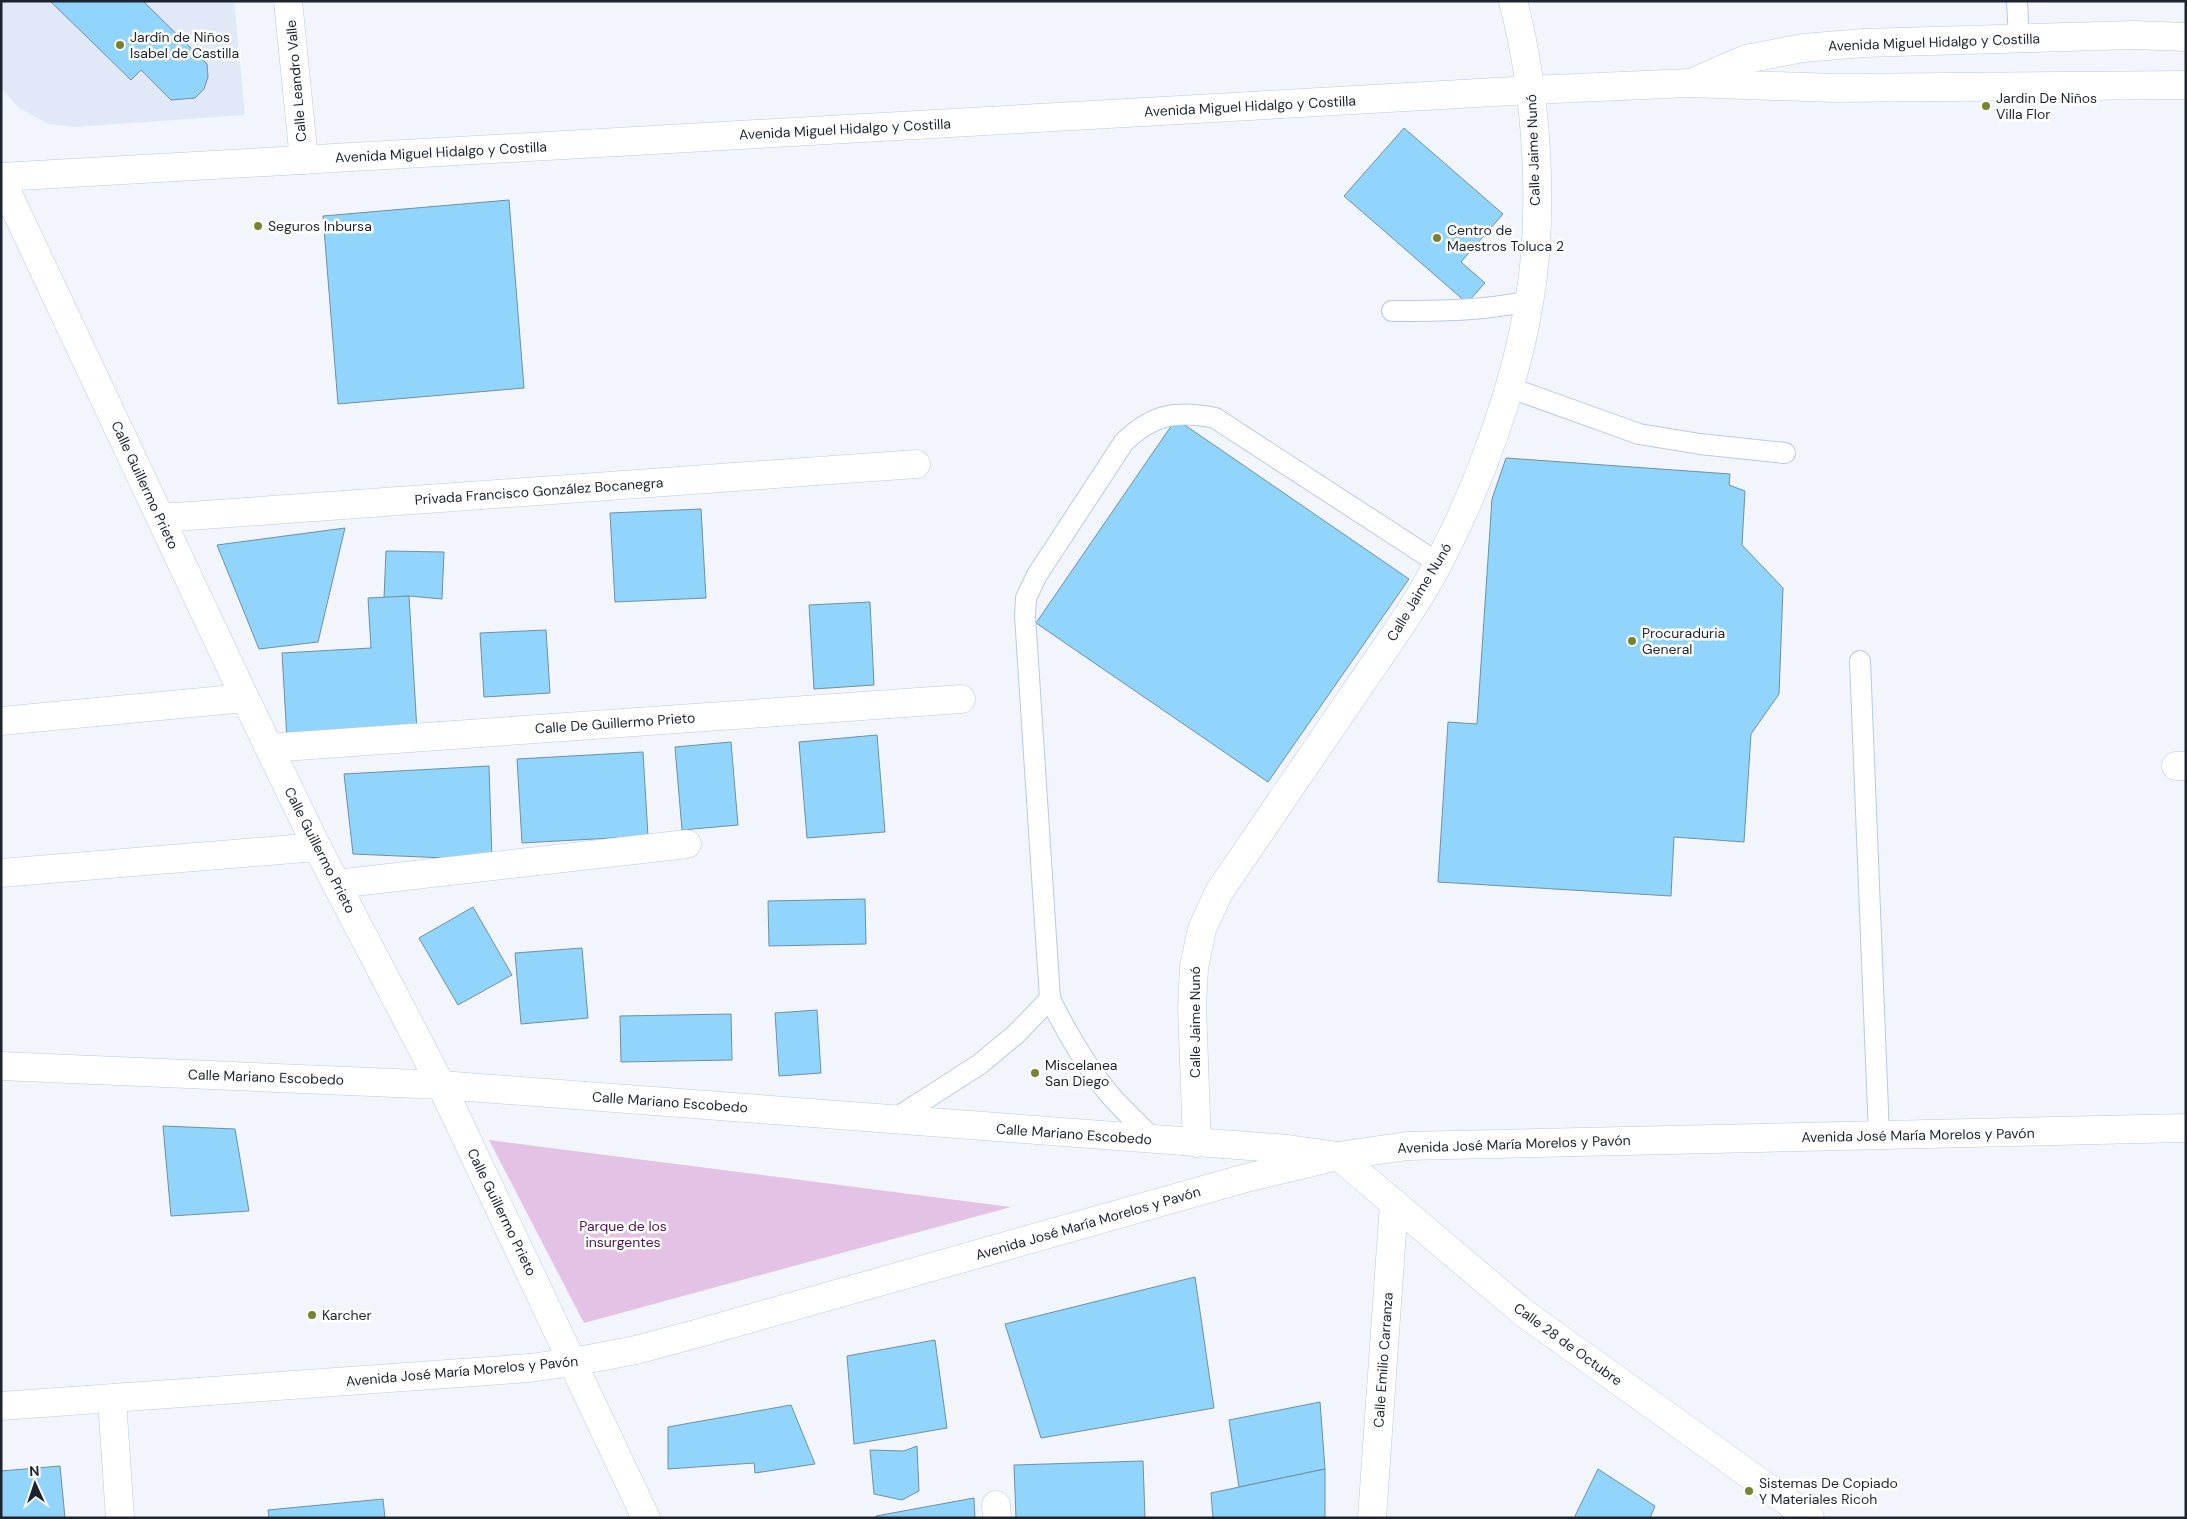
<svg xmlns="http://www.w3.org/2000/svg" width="2187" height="1519" font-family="'DM Sans',sans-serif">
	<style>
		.built { fill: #e1e9f9 }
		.green { fill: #e4c2e6 }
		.building { fill: #91d4fc; stroke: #6f90a4 }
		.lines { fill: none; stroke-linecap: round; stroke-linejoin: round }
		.service-casing { stroke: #b9c9e9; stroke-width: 22 }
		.minor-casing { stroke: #b9c9e9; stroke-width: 29 }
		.secondary-casing { stroke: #b9c9e9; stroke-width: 29 }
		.service { stroke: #fff; stroke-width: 20 }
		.minor { stroke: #fff; stroke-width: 28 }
		.secondary { stroke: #fff; stroke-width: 28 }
		.poi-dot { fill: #788330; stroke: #fff; stroke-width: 2 }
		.labels { text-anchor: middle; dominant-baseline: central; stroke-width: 5; stroke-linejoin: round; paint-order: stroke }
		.poi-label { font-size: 14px; fill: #1d232f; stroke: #fff; text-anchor: start }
		.street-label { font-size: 14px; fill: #1d232f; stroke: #fff }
		.park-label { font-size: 14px; fill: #4c1351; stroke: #fff }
	</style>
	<rect width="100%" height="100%" fill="#f2f5fc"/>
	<path class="built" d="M1,1H234L245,115L75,127L48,124L19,108L1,88Z"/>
	<path class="green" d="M489,1140L1011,1207L584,1323Z"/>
	<g class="building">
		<path d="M50,1H143L207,64L208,77L204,89L195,98L171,100L141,70L131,80Z"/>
		<path d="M1404,128L1503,214L1461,262L1485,283L1467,303L1344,196Z"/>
		<path d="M509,200L524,388L338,404L323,216Z"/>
		<path d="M1176,419L1409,579L1268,782L1036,623Z"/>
		<path d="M1506,458L1730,474L1729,485L1745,491L1742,545L1783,588L1779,694L1751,734L1744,842L1674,837L1671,896L1438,882L1448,722L1477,724L1492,499Z"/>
		<path d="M701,509L706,598L615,602L610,513Z"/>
		<path d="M345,528L318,642L259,649L217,545Z"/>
		<path d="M386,551L444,552L442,599L409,596L384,598Z"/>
		<path d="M409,596L417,731L287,739L282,653L371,648L368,598Z"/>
		<path d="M870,602L874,685L814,689L809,605Z"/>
		<path d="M546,630L550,693L484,697L480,633Z"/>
		<path d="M877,735L885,832L807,838L799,742Z"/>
		<path d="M731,742L738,825L682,830L675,747Z"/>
		<path d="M643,752L648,836L522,843L517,759Z"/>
		<path d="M489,766L492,860L353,854L344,774Z"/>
		<path d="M865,899L866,944L769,946L768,901Z"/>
		<path d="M473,907L512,975L458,1005L419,938Z"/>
		<path d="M582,948L588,1018L521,1024L515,953Z"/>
		<path d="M817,1010L821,1073L779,1076L775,1013Z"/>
		<path d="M731,1014L732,1060L621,1062L620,1016Z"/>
		<path d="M163,1126L235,1129L249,1211L171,1216Z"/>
		<path d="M1195,1277L1214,1408L1041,1438L1005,1324Z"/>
		<path d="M935,1340L947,1428L854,1444L847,1356Z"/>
		<path d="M1320,1402L1325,1469L1239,1487L1229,1420Z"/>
		<path d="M791,1405L815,1464L755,1473L754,1463L668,1469V1427Z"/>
		<path d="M917,1446L919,1491L902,1500L874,1494L870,1450L904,1451Z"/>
		<path d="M1143,1461L1145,1518H1016L1014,1465Z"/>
		<path d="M60,1466L65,1518H1V1471Z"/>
		<path d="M1325,1469V1518H1213L1211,1493Z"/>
		<path d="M1598,1469L1655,1506L1650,1518H1574Z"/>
		<path d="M974,1498L975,1518H876V1516Z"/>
		<path d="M383,1499L385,1518H269L268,1510Z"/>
	</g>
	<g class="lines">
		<g class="service-casing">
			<g id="service">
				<path d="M2017,1L2019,39"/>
				<path d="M1392,311C1440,311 1482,311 1529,301"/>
				<path d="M1508,387L1639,434L1700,444L1785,453"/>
				<path d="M1860,661L1879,1136"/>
				<path d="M893,1120L980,1064L1016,1034L1050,999"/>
				<path d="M1154,1140C1140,1125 1124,1111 1111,1096C1086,1067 1067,1033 1050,999L1025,616L1026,598L1037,575L1124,442C1153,414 1176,410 1215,418L1438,563"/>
			</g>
		</g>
		<g class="minor-casing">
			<g id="minor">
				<path d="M288,1L304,160"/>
				<path d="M1,179L245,698L317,847L441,1085L646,1518"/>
				<path d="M161,518L916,464"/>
				<path d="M1,721L245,698"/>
				<path d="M269,748L961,699"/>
				<path d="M2176,766H2186"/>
				<path d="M1,873L317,847"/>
				<path d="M336,884L687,844"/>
				<path d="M1,1066L441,1085L1288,1149L1338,1156L1525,1314L1810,1518"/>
				<path d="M1197,1143L1192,1007L1194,967L1202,929L1219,892C1264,826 1309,760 1354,694C1383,651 1415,608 1439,562C1479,486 1515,387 1529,303C1545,210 1537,92 1513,1"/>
				<path d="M112,1400L120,1518"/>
				<path d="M996,1505L997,1518"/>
				<path d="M1372,1518L1394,1203"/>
			</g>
		</g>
		<g class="secondary-casing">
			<g id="secondary">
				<path d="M1695,81L1746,59L1803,48L1863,43L2134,35L2186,37"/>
				<path d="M1,177L1531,90L1689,83L1834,88L2186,85"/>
				<path d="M1,1406L530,1368L573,1362L636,1350L699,1333L1246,1178L1338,1156L1407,1146L2186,1128"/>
			</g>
		</g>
		<use href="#service" class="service"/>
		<use href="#minor" class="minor"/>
		<use href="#secondary" class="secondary"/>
	</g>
	<g class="poi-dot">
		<circle cx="120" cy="45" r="5"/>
		<circle cx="1986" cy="106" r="5"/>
		<circle cx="258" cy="226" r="5"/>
		<circle cx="1437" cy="238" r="5"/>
		<circle cx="1632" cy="641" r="5"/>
		<circle cx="1035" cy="1073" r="5"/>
		<circle cx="312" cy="1315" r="5"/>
		<circle cx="1749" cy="1491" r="5"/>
	</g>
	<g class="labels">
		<g class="poi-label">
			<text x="130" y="37">Jardín de Niños<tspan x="130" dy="16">Isabel de Castilla</tspan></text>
			<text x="1996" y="98">Jardin De Niños<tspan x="1996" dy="16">Villa Flor</tspan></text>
			<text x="268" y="226">Seguros Inbursa</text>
			<text x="1447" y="230">Centro de<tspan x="1447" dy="16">Maestros Toluca 2</tspan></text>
			<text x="1642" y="633">Procuraduria<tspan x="1642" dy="16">General</tspan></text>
			<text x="1045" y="1065">Miscelanea<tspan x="1045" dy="16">San Diego</tspan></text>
			<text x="322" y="1315">Karcher</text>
			<text x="1759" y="1483">Sistemas De Copiado<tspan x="1759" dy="16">Y Materiales Ricoh</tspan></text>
		</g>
		<g class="street-label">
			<text transform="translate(1934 42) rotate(-2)">Avenida Miguel Hidalgo y Costilla</text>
			<text transform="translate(296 81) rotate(-95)">Calle Leandro Valle</text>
			<text transform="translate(1250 106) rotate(-3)">Avenida Miguel Hidalgo y Costilla</text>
			<text transform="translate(845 129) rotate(-3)">Avenida Miguel Hidalgo y Costilla</text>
			<text transform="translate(1533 150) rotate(-92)">Calle Jaime Nunó</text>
			<text transform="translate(441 152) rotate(-3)">Avenida Miguel Hidalgo y Costilla</text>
			<text transform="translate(145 485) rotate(65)">Calle Guillermo Prieto</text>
			<text transform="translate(539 491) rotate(-4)">Privada Francisco González Bocanegra</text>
			<text transform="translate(1419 592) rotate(-59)">Calle Jaime Nunó</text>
			<text transform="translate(615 723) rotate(-4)">Calle De Guillermo Prieto</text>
			<text transform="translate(320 850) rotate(63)">Calle Guillermo Prieto</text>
			<text transform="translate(1195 1022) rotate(-90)">Calle Jaime Nunó</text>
			<text transform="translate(266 1077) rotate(2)">Calle Mariano Escobedo</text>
			<text transform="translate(670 1102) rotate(4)">Calle Mariano Escobedo</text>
			<text transform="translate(1074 1134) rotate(4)">Calle Mariano Escobedo</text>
			<text transform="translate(1918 1135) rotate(-1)">Avenida José María Morelos y Pavón</text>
			<text transform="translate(1514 1144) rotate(-2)">Avenida José María Morelos y Pavón</text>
			<text transform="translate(502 1212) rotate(64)">Calle Guillermo Prieto</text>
			<text transform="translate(1088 1223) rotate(-16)">Avenida José María Morelos y Pavón</text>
			<text transform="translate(1568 1344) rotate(36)">Calle 28 de Octubre</text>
			<text transform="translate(1383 1360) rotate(-86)">Calle Emilio Carranza</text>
			<text transform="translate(462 1371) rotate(-5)">Avenida José María Morelos y Pavón</text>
		</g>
		<g class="park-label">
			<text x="623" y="1226">Parque de los<tspan x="623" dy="16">insurgentes</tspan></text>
		</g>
	</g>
	<rect width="2187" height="1519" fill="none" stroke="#1d232f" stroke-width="5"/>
	<g transform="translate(35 1484) rotate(357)" stroke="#ffffff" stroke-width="4" paint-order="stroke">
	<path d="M0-4L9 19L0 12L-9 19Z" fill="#1d232f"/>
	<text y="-8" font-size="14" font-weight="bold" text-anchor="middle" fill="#1d232f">N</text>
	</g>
</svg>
